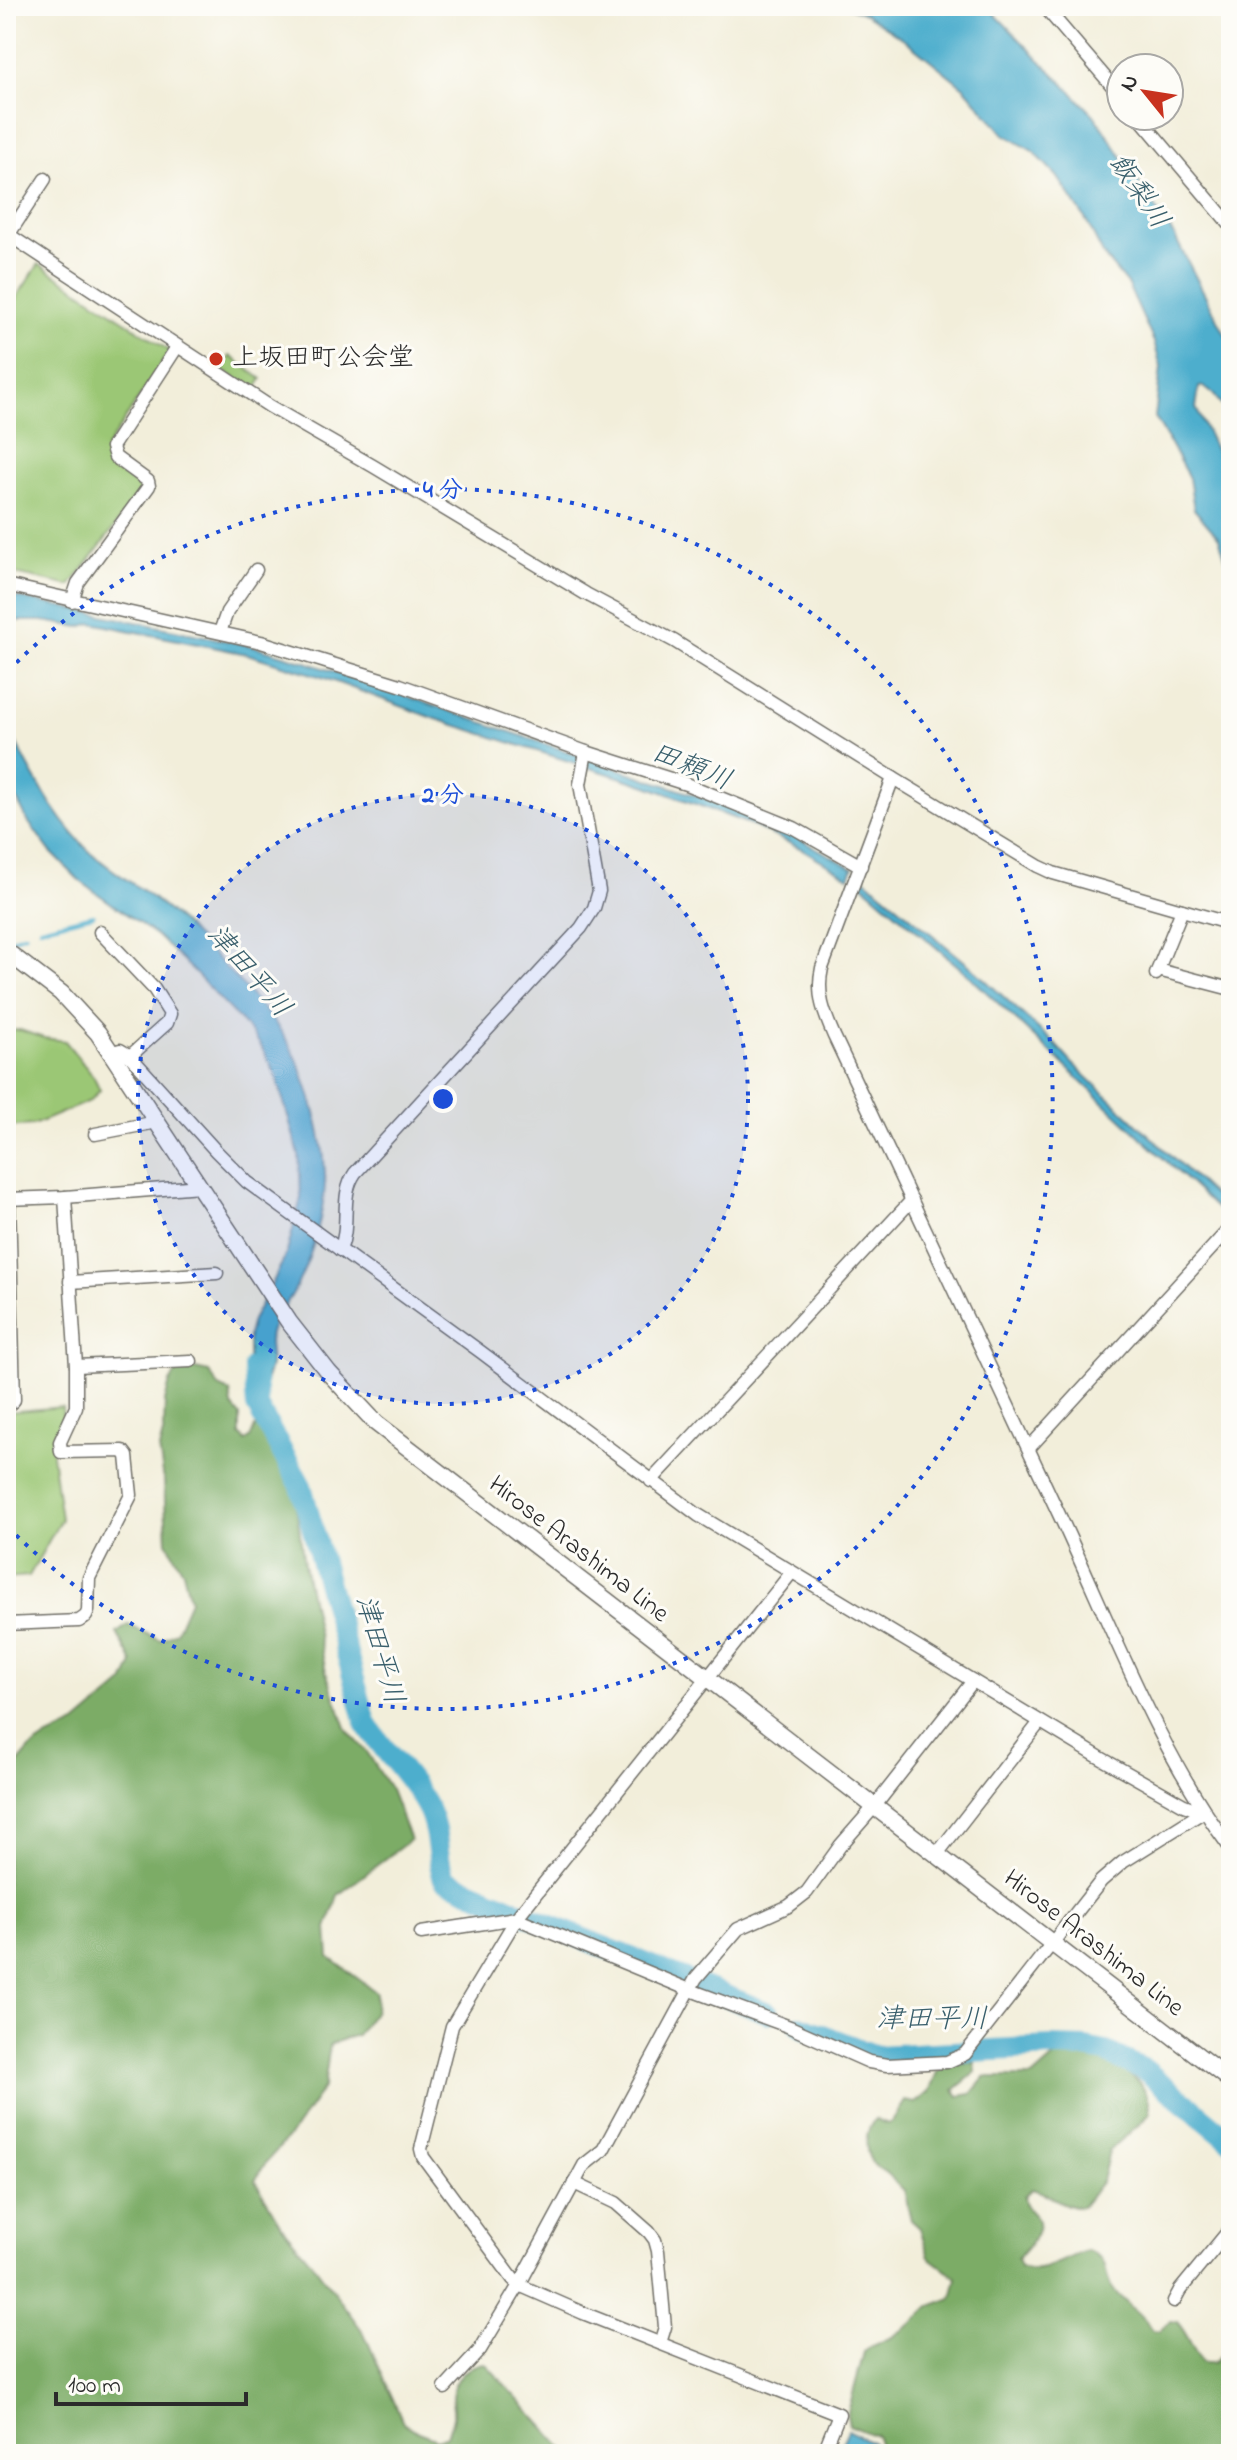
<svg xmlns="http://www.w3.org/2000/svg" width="1237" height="2460" font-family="'Indie Flower','Klee One',sans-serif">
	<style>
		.green { fill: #9bc775; stroke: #637950; stroke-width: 2 }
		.forest { fill: #7cac66; stroke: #546c48; stroke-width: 2 }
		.water { fill: #4eaecd; stroke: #3c6c7c; stroke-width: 2 }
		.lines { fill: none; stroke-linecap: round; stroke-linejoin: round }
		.stream { stroke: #4eaecd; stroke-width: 4 }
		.river { stroke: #4eaecd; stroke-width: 22 }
		.minor-casing { stroke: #716f68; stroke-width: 15 }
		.major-casing { stroke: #716f68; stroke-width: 19 }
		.minor { stroke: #fff; stroke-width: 12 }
		.major { stroke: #fff; stroke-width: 16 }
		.ring { fill: none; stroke: #1d4ed8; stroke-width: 4; stroke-dasharray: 4 8 }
		.poi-dot { fill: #c8321e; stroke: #fdfcf7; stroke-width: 3 }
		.labels { text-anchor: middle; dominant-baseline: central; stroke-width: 6; stroke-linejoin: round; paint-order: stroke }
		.poi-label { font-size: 26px; fill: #2b2b2b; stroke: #fdfcf7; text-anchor: start }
		.street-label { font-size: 26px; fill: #2b2b2b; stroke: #fdfcf7 }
		.water-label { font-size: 28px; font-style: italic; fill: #395f6c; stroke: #fdfcf7 }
		.centre { fill: #1d4ed8; stroke: #fdfcf7; stroke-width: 4 }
		.ring-label { font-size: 24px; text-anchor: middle; font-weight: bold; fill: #1d4ed8; stroke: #fdfcf7; stroke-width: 6; stroke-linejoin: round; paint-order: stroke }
	</style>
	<rect width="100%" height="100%" fill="#fdfcf7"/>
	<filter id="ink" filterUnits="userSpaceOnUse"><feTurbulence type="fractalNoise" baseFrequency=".0125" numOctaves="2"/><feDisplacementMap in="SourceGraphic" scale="16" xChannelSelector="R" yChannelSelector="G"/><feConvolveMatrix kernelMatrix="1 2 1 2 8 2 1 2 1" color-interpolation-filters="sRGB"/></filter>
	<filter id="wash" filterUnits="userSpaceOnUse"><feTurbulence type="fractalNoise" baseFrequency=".006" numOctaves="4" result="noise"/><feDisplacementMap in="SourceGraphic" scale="32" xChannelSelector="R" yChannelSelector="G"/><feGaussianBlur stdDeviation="1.8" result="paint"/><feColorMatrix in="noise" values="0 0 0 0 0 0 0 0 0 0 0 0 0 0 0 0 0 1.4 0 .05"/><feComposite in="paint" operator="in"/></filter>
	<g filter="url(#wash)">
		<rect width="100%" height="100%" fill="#f2eeda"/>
		<g class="green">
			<path d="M39,264L170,351L106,448V452L110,458L143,480L144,488L70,586L6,572V313Z"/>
			<path d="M230,356L262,379L255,390L222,370Z"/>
			<path d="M20,1030L44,1038L65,1041L94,1077L100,1090L90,1101L33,1125L6,1127V1031Z"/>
			<path d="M62,1407L63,1418L53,1436L52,1455L61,1519L29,1576L6,1578V1412Z"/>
		</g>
		<g class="forest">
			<path d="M181,1366L209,1372L219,1387L230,1392L232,1406L240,1416V1435L246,1441L251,1437L255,1427L261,1424L273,1443L295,1497L304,1564L326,1672L347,1730L367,1752L391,1790L410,1840L338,1895L327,1928L329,1957L376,1992L375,2011L357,2035L330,2044L324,2087L288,2138L266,2162L255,2181L286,2232L311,2261L364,2333L403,2422L418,2432L437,2439L447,2435C449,2430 452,2423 453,2417C454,2410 452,2404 452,2397C453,2380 468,2364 485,2363L569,2454H6V1777L30,1749L48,1737L76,1724L124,1683L133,1663L117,1633L128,1625L160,1640L176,1632L190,1600L183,1571L167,1542L164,1481L159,1449L164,1430L165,1401L170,1382Z"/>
			<path d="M1073,2051C1105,2061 1152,2072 1150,2114L1109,2151L1102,2181L1082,2207C1064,2209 1050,2192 1031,2189L1024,2197C1027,2213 1031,2208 1037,2219C1044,2232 1025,2250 1017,2259L1020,2267C1041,2276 1065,2258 1086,2251C1115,2260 1100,2274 1113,2289C1125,2304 1142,2313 1152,2330L1159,2331L1171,2321L1177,2322C1188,2334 1192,2349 1202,2363H1213L1231,2346L1229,2435L1231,2454H883L876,2436L849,2425L847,2416L864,2352L869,2347L892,2337L914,2322L930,2306L952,2298L957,2278L929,2257L920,2228L911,2220L904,2190C897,2186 895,2182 891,2177C886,2171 880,2169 875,2165C863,2155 864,2129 876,2119L888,2124L892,2121L905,2101L915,2103L929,2092L937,2072L943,2067L952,2062L975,2063L976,2072L954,2090L958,2096L971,2094L985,2077H1032L1059,2053Z"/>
		</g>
		<g class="water">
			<path d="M846,6H987L1094,115L1175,237L1231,345V417L1213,394L1203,386L1199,387L1196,408L1219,458L1223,464L1231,468V574L1219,538L1194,509L1189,478L1155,417L1161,367L1154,342L1128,285L1104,256L1086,220L1057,176L1034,152L1004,134L965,88L904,39L865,14Z"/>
			<path d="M6,595L257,647L303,661L727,806L785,831L853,868L849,877L802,849L749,824L647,786L436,719L322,677L247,654L92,623L80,627L43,621H6Z"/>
			<path d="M6,723C28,766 50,810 84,846C105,868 133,882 156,901C188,926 215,956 243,986C256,1001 271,1016 282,1033C307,1070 330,1151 324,1195C320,1229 309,1263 293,1293C286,1305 276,1317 271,1330C266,1342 272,1353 270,1365C268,1377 262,1389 258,1400L248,1384V1335L252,1320L274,1280L287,1252L301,1198L299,1155L276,1075L261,1046L248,1029L195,973L157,936L80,881L50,851L27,820L6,777Z"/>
			<path d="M863,877L970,966L1054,1043L1072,1063L1231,1212V1222L965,972L861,883Z"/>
			<path d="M848,2430L873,2443L868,2454H837Z"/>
		</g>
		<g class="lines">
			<g class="stream">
				<path d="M40,928L93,915"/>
				<path d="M12,939L25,934"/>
			</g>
			<g class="river">
				<path d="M254,1367L257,1406L301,1486L366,1723C385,1754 413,1778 429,1811C439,1832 436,1857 444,1879L549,1925L768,2013"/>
				<path d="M800,2026L876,2056L1051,2047L1085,2048L1106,2052L1145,2070L1231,2141"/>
			</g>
		</g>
	</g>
	<g filter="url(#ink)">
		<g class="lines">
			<g class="minor-casing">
				<g id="minor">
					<path d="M1044,6L1121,96"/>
					<path d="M1138,116L1231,226"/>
					<path d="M6,233L269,406L373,466L586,594L674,641L893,778L1038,866L1053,873L1231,924"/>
					<path d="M9,234L45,179"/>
					<path d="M6,585L261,642L400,685L586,752L686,784L794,828L861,866"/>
					<path d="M72,601L78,583L149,486L148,481L115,457L112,447L177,347"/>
					<path d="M220,632L227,612L256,570"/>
					<path d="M893,778L822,968C816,994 824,1013 834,1036C911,1199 989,1362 1064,1525C1114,1633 1160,1754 1231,1849"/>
					<path d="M100,932L154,989L170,1014L167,1023L130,1056"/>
					<path d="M1158,970L1231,989"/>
					<path d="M1156,974L1182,910"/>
					<path d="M112,1052L120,1050L130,1056L216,1151L247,1182L481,1352L698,1515L1099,1757L1184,1805L1203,1812"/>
					<path d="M95,1134L157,1122"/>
					<path d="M6,1199L65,1197L200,1186"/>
					<path d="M340,1250C351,1225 339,1196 355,1173L581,928L594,908L599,891L580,784L586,752"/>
					<path d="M70,1282L217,1273"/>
					<path d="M76,1366L191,1361"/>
					<path d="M6,1407L14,1400L9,1199"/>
					<path d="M1029,1448L1231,1227"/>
					<path d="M651,1481L912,1200"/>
					<path d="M792,1572L518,1916L452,2026L421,2149L423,2157L513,2279L519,2285L583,2313L839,2414L823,2454"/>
					<path d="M6,1624L79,1621L86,1616L88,1611L89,1578L131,1495L127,1456L123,1451L61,1452L60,1442L76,1407V1366L65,1197"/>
					<path d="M937,1854L1040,1722"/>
					<path d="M421,1933L516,1918L685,1988L790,2027L869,2062L887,2065L947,2062L965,2054L1101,1881L1123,1862L1203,1812"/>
					<path d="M574,2183L616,2203L649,2232L655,2240L658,2251L665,2327L660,2343"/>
					<path d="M1174,2301L1180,2290L1231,2228"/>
					<path d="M445,2388L480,2350L519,2285L584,2165L603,2150L696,1978L738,1929L789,1906L807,1892L840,1846L874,1807L973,1681"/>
				</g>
			</g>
			<g class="major-casing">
				<path id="major" d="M6,951L61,993L98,1033L289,1322L329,1373L376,1423L1231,2081"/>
			</g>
			<use href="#minor" class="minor"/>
			<use href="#major" class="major"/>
		</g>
	</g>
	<circle cx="443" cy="1099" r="305" fill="#1d4ed8" fill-opacity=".12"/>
	<g class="ring">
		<circle cx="443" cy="1099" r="305"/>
		<path d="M8 671A610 610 0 1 1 8 1527"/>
	</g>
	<circle class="poi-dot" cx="216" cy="359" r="8"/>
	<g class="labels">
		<g class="poi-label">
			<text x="232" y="359">上坂田町公会堂</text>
		</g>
		<g class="street-label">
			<text transform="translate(578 1550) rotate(38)">Hirose Arashima Line</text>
			<text transform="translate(1093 1944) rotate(38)">Hirose Arashima Line</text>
		</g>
		<g class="water-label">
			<text transform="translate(1138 192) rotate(56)">飯梨川</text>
			<text transform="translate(691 768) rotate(22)">田頼川</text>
			<text transform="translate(248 972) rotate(49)">津田平川</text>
			<text transform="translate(378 1650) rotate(74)">津田平川</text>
			<text x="932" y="2020">津田平川</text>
		</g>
	</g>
	<circle cx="443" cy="1099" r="12" class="centre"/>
	<g class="ring-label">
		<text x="443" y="497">4 分</text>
		<text x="443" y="802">2 分</text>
	</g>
	<rect width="1237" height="2460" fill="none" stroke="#fdfcf7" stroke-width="32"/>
	<g transform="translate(1145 92) rotate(300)"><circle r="38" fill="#fdfcf7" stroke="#a9a8a5" stroke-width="2"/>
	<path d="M0-6L14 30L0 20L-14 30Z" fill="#c8321e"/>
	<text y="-12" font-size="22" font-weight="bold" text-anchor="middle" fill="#2b2b2b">N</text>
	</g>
	<path d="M56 2392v12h190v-12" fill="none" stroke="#2b2b2b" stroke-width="4"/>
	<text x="68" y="2392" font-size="24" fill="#2b2b2b" stroke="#fdfcf7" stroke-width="6" paint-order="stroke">100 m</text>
</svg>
